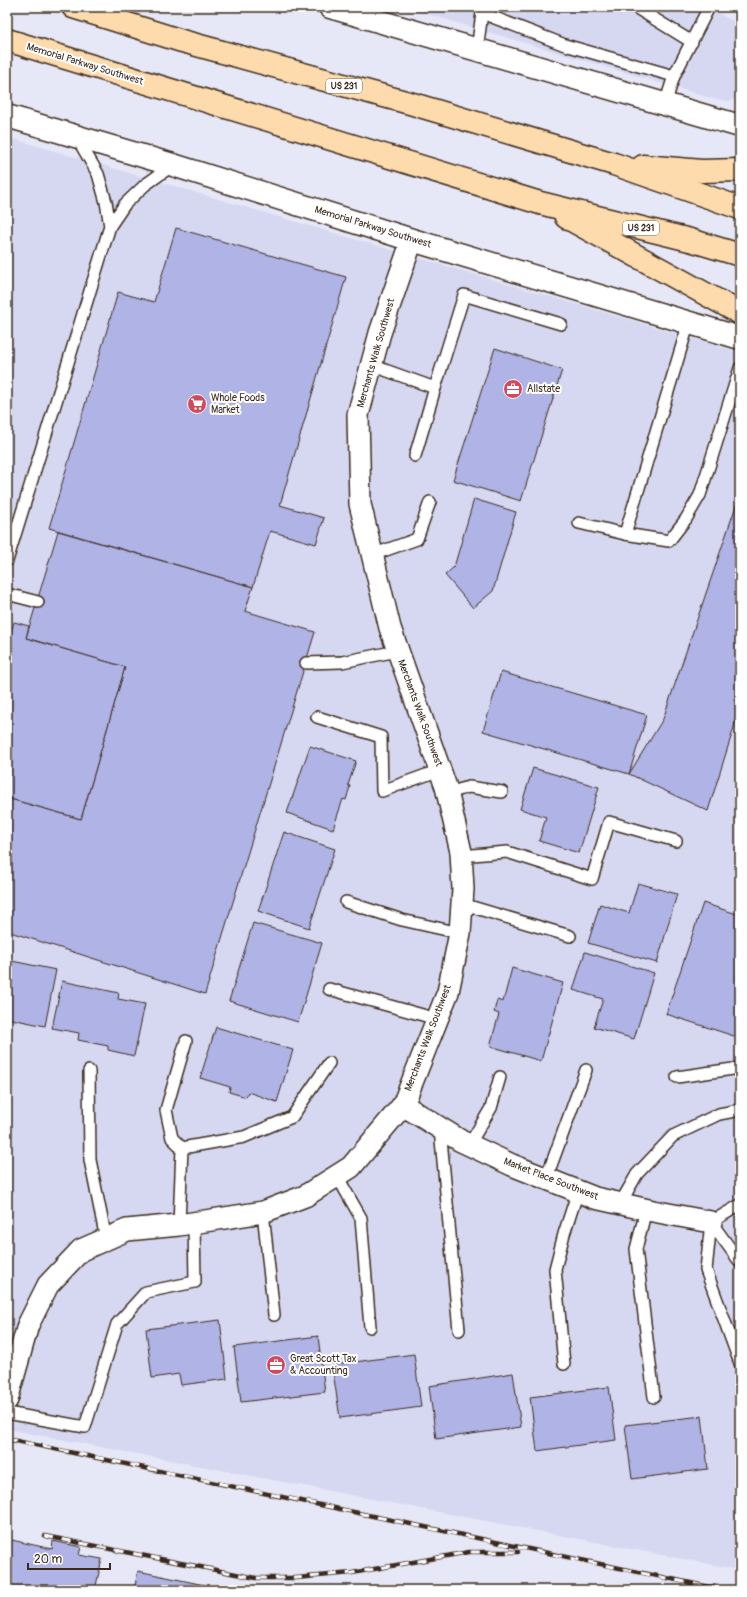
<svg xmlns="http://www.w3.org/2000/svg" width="747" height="1597" font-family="Pangolin,sans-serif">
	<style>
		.built { fill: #d6d8f2 }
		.building { fill: #b0b3e5; stroke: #3b2a1e }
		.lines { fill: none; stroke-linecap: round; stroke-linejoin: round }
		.service-casing { stroke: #3b2a1e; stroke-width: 14 }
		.minor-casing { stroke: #3b2a1e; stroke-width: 24 }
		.secondary-casing { stroke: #3b2a1e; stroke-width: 25 }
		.motorway-casing { stroke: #3b2a1e; stroke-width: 25 }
		.service { stroke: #fff; stroke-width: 11 }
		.minor { stroke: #fff; stroke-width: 21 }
		.secondary { stroke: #fff; stroke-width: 22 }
		.motorway { stroke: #fddbac; stroke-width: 22 }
		.rail-casing { stroke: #3b2a1e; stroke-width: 4.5 }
		.rail { stroke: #fff; stroke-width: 3; stroke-dasharray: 9; stroke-linecap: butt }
		.labels { text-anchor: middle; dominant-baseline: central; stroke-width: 4; stroke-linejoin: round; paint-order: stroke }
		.shield { fill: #fff; stroke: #766a62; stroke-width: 1 }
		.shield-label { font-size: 9px; font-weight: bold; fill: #3b2a1e }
		.street-label { font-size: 10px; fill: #3b2a1e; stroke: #fff }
		.poi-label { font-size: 10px; fill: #3b2a1e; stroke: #fff; text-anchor: start }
	</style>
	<rect width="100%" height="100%" fill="#e7e8f7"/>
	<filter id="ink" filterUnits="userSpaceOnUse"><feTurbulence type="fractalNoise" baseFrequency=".025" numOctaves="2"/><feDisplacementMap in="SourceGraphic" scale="8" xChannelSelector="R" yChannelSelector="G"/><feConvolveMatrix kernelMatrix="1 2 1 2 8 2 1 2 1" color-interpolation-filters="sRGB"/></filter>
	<g filter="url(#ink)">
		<g class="built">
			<path d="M404,7H706L735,22L740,26V97L730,101L714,99Z"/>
			<path d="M7,137L740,352V1570L7,1429Z"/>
		</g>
		<g class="building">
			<path d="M176,228L346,277L280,505L324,518L316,544L270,531L253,587L49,528L118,292L154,302Z"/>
			<path d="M495,348L562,370L521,501L453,480Z"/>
			<path d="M740,494V708L708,811L629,774L663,719Z"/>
			<path d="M474,499L516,512L493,591L473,608L445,575L454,567Z"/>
			<path d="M58,531L253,587L245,611L315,632L205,994L7,931V798L81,819L125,667L26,638Z"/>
			<path d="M14,622L29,626L26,638L125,667L81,819L7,798V644Z"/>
			<path d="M501,672L647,715L629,774L483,731Z"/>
			<path d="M310,746L356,761L348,785L350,786L346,800L343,799L333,829L287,813Z"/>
			<path d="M533,768L599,787L579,853L539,841L546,817L520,809Z"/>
			<path d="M284,832L335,849L309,928L258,911Z"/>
			<path d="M638,883L677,894L657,963L588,943L600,904L629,913Z"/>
			<path d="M703,903L740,915V1038L666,1014Z"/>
			<path d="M253,923L322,943L298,1022L229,1001Z"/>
			<path d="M585,952L654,973L634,1039L594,1027L603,999L573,990Z"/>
			<path d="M7,960L56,970L45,1026L7,1018Z"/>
			<path d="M512,968L563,983L541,1061L490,1046L499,1014L494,1012L497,1000L503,1002Z"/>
			<path d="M62,981L119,993L118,999L145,1004L134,1056L108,1050V1046L78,1040L79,1033L52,1028Z"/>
			<path d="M216,1027L293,1050L277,1102L248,1092L246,1097L229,1092L230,1087L200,1078Z"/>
			<path d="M220,1320L227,1379L181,1385L179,1374L152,1378L146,1329Z"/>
			<path d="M318,1336L325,1392L241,1402L234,1347Z"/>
			<path d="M414,1354L421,1407L340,1418L332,1365Z"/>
			<path d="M513,1373L521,1427L436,1439L429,1386Z"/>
			<path d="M609,1387L616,1440L537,1451L530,1397Z"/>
			<path d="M702,1416L708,1469L632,1479L625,1425Z"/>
			<path d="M7,1539L52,1549L53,1541L81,1547L79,1555L102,1559L95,1590H7Z"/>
			<path d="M138,1571L228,1590H134Z"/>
		</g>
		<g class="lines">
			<g class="service-casing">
				<g id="service">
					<path d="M481,7L482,13L565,45L674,76L709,7"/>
					<path d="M635,7L692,42"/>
					<path d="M477,50L482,13"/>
					<path d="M665,104L674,76"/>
					<path d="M77,138L98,174L106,202L110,226"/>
					<path d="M371,365L435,388L464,295L561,324"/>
					<path d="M415,456L435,388"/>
					<path d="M579,523L625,534L669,541L686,519L700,495L740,368"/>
					<path d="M625,534L689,322"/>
					<path d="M372,555L417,539L430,502"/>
					<path d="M7,561L110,226L125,204L145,185L173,165"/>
					<path d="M7,594L38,602"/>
					<path d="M306,663L342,662L397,651"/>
					<path d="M317,717L381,737L382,791L440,770"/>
					<path d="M448,793L469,787L502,792"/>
					<path d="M461,856L507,852L592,879L609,822L676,841"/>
					<path d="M346,902L402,920L460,933"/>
					<path d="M462,904L570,936"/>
					<path d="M329,989L437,1019"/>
					<path d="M89,1071L90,1160L106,1239"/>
					<path d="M677,1077L740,1068"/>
					<path d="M440,1129L459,1330"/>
					<path d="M469,1145L491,1108L500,1077"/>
					<path d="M182,1148L172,1138L166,1110L186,1041"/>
					<path d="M337,1176L361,1218L370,1327"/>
					<path d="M546,1179L586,1070"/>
					<path d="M620,1204L637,1174L673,1136L719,1114L740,1110"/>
					<path d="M646,1210L636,1249L654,1397"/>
					<path d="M263,1212L274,1315"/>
					<path d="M711,1222L706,1270L740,1363"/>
					<path d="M711,1222L740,1262"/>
					<path d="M711,1222L740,1205"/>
					<path d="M179,1225L182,1148L244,1137L292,1117L329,1063"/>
					<path d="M564,1364L555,1269L564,1234L578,1191"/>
					<path d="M7,1413L85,1427L117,1324L146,1292L195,1282L194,1223"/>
				</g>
			</g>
			<g class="minor-casing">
				<g id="minor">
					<path d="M403,1105L461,1141L512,1165L595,1198L653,1211L711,1222"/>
					<path d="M7,1400L28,1325L48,1285L81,1250L127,1230L179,1225L263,1212L305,1196L351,1167L403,1105L448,992L460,933L463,889L461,852L446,787L390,628L360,504L358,415L380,333L412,240"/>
				</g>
			</g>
			<g class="secondary-casing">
				<g id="secondary">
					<path d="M330,7L740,126"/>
					<path d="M7,116L173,165L412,240L740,338"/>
				</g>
			</g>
			<g class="motorway-casing">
				<g id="motorway">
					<path d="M73,7L182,41L413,104L614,164L740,208"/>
					<path d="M7,40L540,203L690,240L740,255"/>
					<path d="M643,166L702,171L740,170"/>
					<path d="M566,217L740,313"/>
				</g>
			</g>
			<use href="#service" class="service"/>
			<use href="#minor" class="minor"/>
			<use href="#secondary" class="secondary"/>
			<use href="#motorway" class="motorway"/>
			<g class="rail-casing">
				<g id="rail">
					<path d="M7,1439C246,1488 485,1541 724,1590"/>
					<path d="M45,1536L256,1578H296L352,1573L469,1552H518"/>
				</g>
			</g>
			<use href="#rail" class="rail"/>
		</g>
	</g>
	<defs>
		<g id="office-disc" transform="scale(1)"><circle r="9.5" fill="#d1495b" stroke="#fff"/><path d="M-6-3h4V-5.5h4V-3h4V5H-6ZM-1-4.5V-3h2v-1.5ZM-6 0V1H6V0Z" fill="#fff"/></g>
		<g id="supermarket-disc" transform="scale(1)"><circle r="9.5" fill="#d1495b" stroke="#fff"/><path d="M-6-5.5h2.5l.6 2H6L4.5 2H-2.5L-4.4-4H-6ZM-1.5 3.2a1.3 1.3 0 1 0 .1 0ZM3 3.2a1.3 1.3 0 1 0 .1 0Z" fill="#fff"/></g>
	</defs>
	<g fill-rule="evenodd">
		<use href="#office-disc" x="513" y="389"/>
		<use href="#supermarket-disc" x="197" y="404"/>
		<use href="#office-disc" x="276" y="1365"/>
	</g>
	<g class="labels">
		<g class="shield">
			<rect x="326" y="79" width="36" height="14" rx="3"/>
			<rect x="623" y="221" width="36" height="14" rx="3"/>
		</g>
		<g class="shield-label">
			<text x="344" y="86">US 231</text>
			<text x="641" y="228">US 231</text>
		</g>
		<g class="street-label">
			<text transform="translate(85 64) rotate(17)">Memorial Parkway Southwest</text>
			<text transform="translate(373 227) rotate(17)">Memorial Parkway Southwest</text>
			<text transform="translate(376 353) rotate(-74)">Merchants Walk Southwest</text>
			<text transform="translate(420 713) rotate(70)">Merchants Walk Southwest</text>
			<text transform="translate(428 1038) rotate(-69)">Merchants Walk Southwest</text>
			<text transform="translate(551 1179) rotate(21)">Market Place Southwest</text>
		</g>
		<g class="poi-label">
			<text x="527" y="389">Allstate</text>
			<text x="211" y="398">Whole Foods<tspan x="211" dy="12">Market</tspan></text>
			<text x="290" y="1359">Great Scott Tax<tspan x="290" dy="12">&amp; Accounting</tspan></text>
		</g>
	</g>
	<rect width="747" height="1597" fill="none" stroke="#fff" stroke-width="24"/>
	<rect x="12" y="12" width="723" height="1573" fill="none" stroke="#3b2a1e" stroke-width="1.5" filter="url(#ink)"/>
	<path d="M28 1563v6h82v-6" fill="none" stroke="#3b2a1e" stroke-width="2"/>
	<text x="34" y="1563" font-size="12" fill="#3b2a1e" stroke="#ffffff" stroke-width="3" paint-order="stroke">20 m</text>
</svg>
